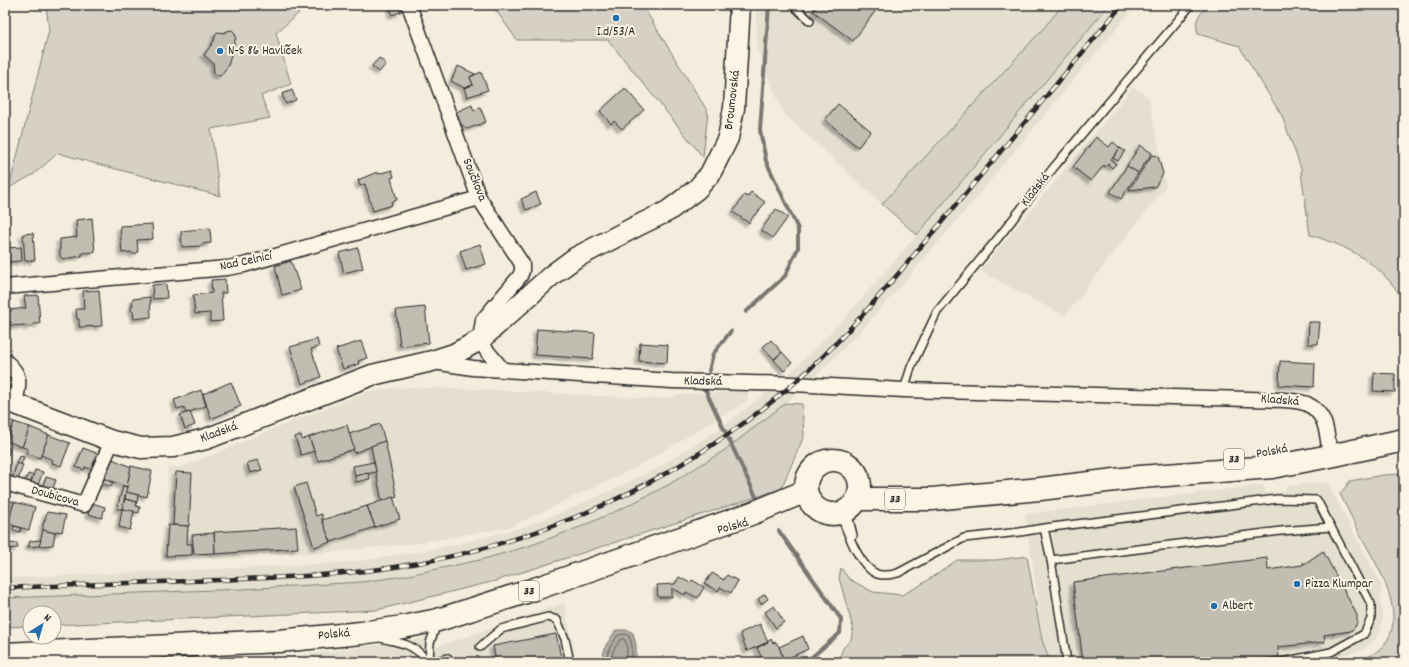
<svg xmlns="http://www.w3.org/2000/svg" width="1409" height="667" font-family="Dekko,sans-serif">
	<style>
		.built { fill: #e5dfd0 }
		.green { fill: #d6d1c4; stroke: #807e78 }
		.water { fill: #afaaa0; stroke: #7a7771 }
		.lines { fill: none; stroke-linecap: round; stroke-linejoin: round }
		.shore { stroke: #605e5a; stroke-width: 1 }
		.stream { stroke: #7a7771; stroke-width: 4 }
		.building { fill: #c2bdb1; stroke: #2b2b2b; filter: url(#shadow) }
		.lane-casing { stroke: #2b2b2b; stroke-width: 10 }
		.street-casing { stroke: #2b2b2b; stroke-width: 17 }
		.secondary-casing { stroke: #2b2b2b; stroke-width: 23 }
		.primary-casing { stroke: #2b2b2b; stroke-width: 25 }
		.lane { stroke: #fcf5e5; stroke-width: 7 }
		.street { stroke: #fcf5e5; stroke-width: 14 }
		.secondary { stroke: #fcf5e5; stroke-width: 20 }
		.primary { stroke: #fcf5e5; stroke-width: 22 }
		.rail-casing { stroke: #2b2b2b; stroke-width: 4.5 }
		.rail { stroke: #fcf5e5; stroke-width: 3; stroke-dasharray: 9; stroke-linecap: butt }
		.poi-dot { fill: #1f6fb2; stroke: #fcf5e5; stroke-width: 1.5 }
		.labels { text-anchor: middle; dominant-baseline: central; stroke-width: 4; stroke-linejoin: round; paint-order: stroke }
		.shield { fill: #fcf5e5; stroke: #6a6863; stroke-width: 1 }
		.shield-label { font-size: 12px; font-weight: bold; fill: #2b2b2b }
		.poi-label { font-size: 13px; fill: #2b2b2b; stroke: #fcf5e5; text-anchor: start }
		.street-label { font-size: 13px; fill: #2b2b2b; stroke: #fcf5e5 }
	</style>
	<defs>
		<filter id="shadow"><feDropShadow dx="-3.5" dy="3.5" stdDeviation="1" flood-color="#0004"/></filter>
	</defs>
	<rect width="100%" height="100%" fill="#f4edde"/>
	<filter id="ink" filterUnits="userSpaceOnUse"><feTurbulence type="fractalNoise" baseFrequency=".025" numOctaves="2"/><feDisplacementMap in="SourceGraphic" scale="8" xChannelSelector="R" yChannelSelector="G"/><feConvolveMatrix kernelMatrix="1 2 1 2 8 2 1 2 1" color-interpolation-filters="sRGB"/></filter>
	<g filter="url(#ink)">
		<g class="built">
			<path d="M756,5H1063L1042,30L882,204L784,114L757,51Z"/>
			<path d="M1109,5H1136L960,217L894,294L855,337L827,365L786,403L768,417L725,450L668,485L621,509L580,527L529,546L480,560L404,576L362,582L306,586L5,598V578L305,565L360,561L434,549L475,540L523,527L572,508L612,490L657,468L713,433L756,401L787,376L840,323L917,235Z"/>
			<path d="M1133,87L1149,98L1166,186L1065,316L980,271Z"/>
			<path d="M409,387L494,390L658,399L685,394L749,391L747,401L635,468L510,527L418,543L322,553L165,556L167,533L168,468L185,466L268,431L370,391Z"/>
			<path d="M1327,482L1382,586L1380,601L1383,617L1380,632L1371,644L1358,652L1328,656L1314,662H1050L1042,640L1035,577L1027,531L1025,514L1263,485L1266,493L1285,491L1286,486Z"/>
			<path d="M564,603L576,662H254L425,638L431,649Z"/>
		</g>
		<g class="green">
			<path d="M46,5H308L276,33L291,84L261,96L270,118L211,129L220,196L97,164L58,153L34,174L9,188L49,30Z"/>
			<path d="M492,5H642L708,112L703,157L608,40H517Z"/>
			<path d="M1063,5H1109L917,235L882,204L1042,30Z"/>
			<path d="M1208,5H1404V302C1389,273 1358,251 1328,241C1322,239 1316,236 1310,235L1301,172L1302,171L1282,116L1239,46L1198,34C1194,18 1198,17 1208,5Z"/>
			<path d="M786,403L802,404L804,436L781,489L495,581L377,610L54,625V613H30V626L5,627V598L241,589L362,582L404,576L480,560L529,546L580,527L621,509L668,485L725,450Z"/>
			<path d="M1404,474V662H1358C1371,656 1384,649 1390,635C1402,605 1376,563 1362,538C1355,523 1347,509 1340,494L1350,481L1383,475Z"/>
			<path d="M1027,556L1042,640L1050,662H833L841,654L843,648L851,640L853,628L839,578L841,568L849,579L873,592L902,595L919,586L957,560H996Z"/>
		</g>
		<path class="water" d="M616,630H628L633,633L636,645V662H601L606,645Z"/>
		<g class="lines">
			<g class="shore">
				<path d="M605,662L610,647L618,635L626,634L629,636L632,646V662"/>
				<path d="M610,662L614,649L621,639H624L625,640L627,646V662"/>
			</g>
			<g class="stream">
				<path d="M746,312L785,276L798,248V229L766,161L760,130L769,5"/>
				<path d="M709,371L713,354L731,331"/>
				<path d="M704,387L759,503"/>
				<path d="M779,531L841,619L840,633L806,662"/>
			</g>
		</g>
		<g class="building">
			<path d="M396,5H398L401,12L392,15L390,7Z"/>
			<path d="M817,5H870L876,10L853,41L813,11Z"/>
			<path d="M232,30L235,33L236,37L228,66L220,76L215,74L214,72L213,63L204,55L214,41L216,33L218,32L224,33L227,31Z"/>
			<path d="M379,58L386,64L379,72L372,66Z"/>
			<path d="M458,66L475,74L470,77L473,85L464,88L451,81Z"/>
			<path d="M481,72L488,90L467,97L464,88L473,85L470,77Z"/>
			<path d="M625,88L644,110L622,129L614,121L611,124L600,111Z"/>
			<path d="M292,90L296,100L286,104L282,94Z"/>
			<path d="M838,104L871,131L858,147L825,120Z"/>
			<path d="M472,105L474,111L480,107L486,122L467,129L460,123L456,112Z"/>
			<path d="M1096,137L1109,147L1113,142L1120,148L1111,160L1116,164L1112,168L1108,164L1105,167L1104,165L1091,181L1073,167Z"/>
			<path d="M1140,145L1152,153L1138,173L1127,166Z"/>
			<path d="M1120,148L1125,151L1118,161L1113,158Z"/>
			<path d="M1152,155L1158,156L1163,174L1155,187L1129,190Z"/>
			<path d="M1127,166L1138,173L1121,199L1110,192Z"/>
			<path d="M392,170L394,177L391,178L397,200L391,202L392,205L373,211L365,184L360,186L358,180L377,172L378,174Z"/>
			<path d="M536,192L541,204L526,210L521,199Z"/>
			<path d="M751,192L765,202L756,215L755,214L749,223L733,212L744,195L747,197Z"/>
			<path d="M776,209L788,217L773,238L761,230Z"/>
			<path d="M92,218L95,252L82,253V256L63,259L60,256V239L77,237L76,220Z"/>
			<path d="M152,224L153,239L137,240L138,251L136,254H133L131,252L122,253L120,226Z"/>
			<path d="M210,228L211,243L202,244V246L182,247L181,231Z"/>
			<path d="M33,233L35,260L25,261L23,234Z"/>
			<path d="M480,244L486,264L466,270L460,251Z"/>
			<path d="M21,247L22,261L5,262V248Z"/>
			<path d="M358,248L363,268L344,273L339,253Z"/>
			<path d="M291,261L301,290L282,295L275,266Z"/>
			<path d="M225,279L226,293H221L223,321L210,322V313L195,314L193,295L212,293L211,280Z"/>
			<path d="M166,284L167,298L153,299L152,285Z"/>
			<path d="M99,290L102,326L79,327V319H77L76,309H84L83,291Z"/>
			<path d="M38,295L40,324H33L31,326L27,327L25,325L11,326V322L8,320L10,310L26,308L24,296Z"/>
			<path d="M150,297L151,317L134,319L133,312L131,310V307L133,305L132,299Z"/>
			<path d="M425,307L429,343L400,346L396,310Z"/>
			<path d="M1309,322H1320L1318,344H1308Z"/>
			<path d="M537,329L595,333L593,359L535,355Z"/>
			<path d="M317,339L319,347L311,349L321,377L302,384L290,347Z"/>
			<path d="M771,340L782,352L774,359L763,347Z"/>
			<path d="M361,341L367,358L358,361L359,364L343,369L336,349Z"/>
			<path d="M640,343L668,345L667,363L639,361Z"/>
			<path d="M782,352L792,363L784,371L774,360Z"/>
			<path d="M1280,361L1315,363L1314,387L1279,385Z"/>
			<path d="M1374,373L1395,374V392L1373,391Z"/>
			<path d="M231,382L241,406L211,419L203,394Z"/>
			<path d="M201,390L206,406L186,413L184,407L177,409L174,400Z"/>
			<path d="M190,412L195,425L185,429L180,415Z"/>
			<path d="M5,418L14,422L7,441L5,440Z"/>
			<path d="M14,422L30,427L22,447L7,441Z"/>
			<path d="M380,424L385,441L354,453L349,434Z"/>
			<path d="M347,425L354,449L318,461L309,437Z"/>
			<path d="M30,427L49,435L40,458L26,453L28,449L22,447Z"/>
			<path d="M49,435L70,443L61,466L52,463L53,460L41,455Z"/>
			<path d="M301,435L302,440L309,437L314,451L301,455L295,437Z"/>
			<path d="M385,441L397,497L382,502L371,446Z"/>
			<path d="M5,446L10,449L8,455L5,454Z"/>
			<path d="M83,448L99,454L93,470L85,467L84,470L76,467Z"/>
			<path d="M19,456L24,457L21,465L16,464Z"/>
			<path d="M110,458L131,467L127,487L103,478Z"/>
			<path d="M258,460L262,470L250,473L247,463Z"/>
			<path d="M374,462L376,472L355,476L353,466Z"/>
			<path d="M17,463L23,465L18,480L12,479Z"/>
			<path d="M131,466L152,471L147,497L126,492Z"/>
			<path d="M35,470L43,472L37,487L30,485Z"/>
			<path d="M176,472L192,473L189,526L173,525Z"/>
			<path d="M368,473L370,479L356,482L355,476Z"/>
			<path d="M28,474L33,476L30,485L24,484Z"/>
			<path d="M46,477L56,480L52,491L42,488Z"/>
			<path d="M103,478L113,483L111,487L101,483Z"/>
			<path d="M306,483L316,516L322,514V520L331,542L314,547L294,487Z"/>
			<path d="M123,486L127,487L122,509H117Z"/>
			<path d="M126,492L138,495L137,502L125,499Z"/>
			<path d="M393,497L400,519L375,527L367,506Z"/>
			<path d="M5,499L14,502L8,524L5,523Z"/>
			<path d="M125,499L137,502L136,506L140,507L139,513L122,509Z"/>
			<path d="M14,502L35,507L29,530L8,524Z"/>
			<path d="M92,503L105,507L102,518L88,514Z"/>
			<path d="M367,506L375,527L331,542L322,520Z"/>
			<path d="M122,509L134,511L130,530L119,527Z"/>
			<path d="M47,512L66,515L62,532L56,531L55,533L43,530V523H44Z"/>
			<path d="M168,525L188,526L187,544H192V555L166,556Z"/>
			<path d="M14,526L21,528L20,532L13,530Z"/>
			<path d="M296,527L298,548L215,554L214,532Z"/>
			<path d="M43,530L55,533L53,545L39,546Z"/>
			<path d="M214,533L215,553L194,554L192,535Z"/>
			<path d="M41,540L39,546L28,547L30,541Z"/>
			<path d="M17,543L18,548L5,549V544Z"/>
			<path d="M1323,551L1357,615V623L1355,627L1351,631L1324,635L1325,642L1278,647L1279,657L1242,662H1083L1073,582L1267,558L1268,570L1302,565L1304,564L1303,562L1304,564Z"/>
			<path d="M712,573L724,580L727,575L738,581L731,593L720,587L718,591L705,584Z"/>
			<path d="M679,577L690,583L692,580L704,587L698,598L686,592L685,595L672,588V597H658L657,585L675,584Z"/>
			<path d="M765,594L768,599L761,604L758,599Z"/>
			<path d="M774,606L784,622L776,628L765,612Z"/>
			<path d="M760,624L768,642L747,651L740,633Z"/>
			<path d="M556,634L562,662H496L493,646Z"/>
			<path d="M803,636L808,649L784,660L779,647Z"/>
			<path d="M771,639L773,643L776,642L779,647L785,662H764L757,648L768,642Z"/>
		</g>
		<g class="lines">
			<g class="lane-casing">
				<g id="lane">
					<path d="M793,5L810,21"/>
					<path d="M904,390L911,367L937,312L998,238L1054,167L1191,5"/>
					<path d="M847,511L853,535"/>
					<path d="M840,514C847,531 859,567 877,574C884,576 891,575 898,573L964,538L1020,532L1044,528L1051,560L1281,531L1331,527L1317,500L1278,499L1044,528"/>
					<path d="M1051,560L1067,662"/>
					<path d="M381,638C403,644 413,643 428,662"/>
					<path d="M480,647L501,629L548,617L557,620L565,639L570,662"/>
					<path d="M429,662L430,643L437,623"/>
					<path d="M431,662L448,658L449,662"/>
					<path d="M1282,662L1331,652L1364,634L1371,619V604L1331,527"/>
				</g>
			</g>
			<g class="street-casing">
				<g id="street">
					<path d="M409,5L479,198L522,264V271L520,276L483,320L480,340L487,351L502,369"/>
					<path d="M5,287L227,268L244,265L479,198"/>
					<path d="M5,361C23,376 19,383 15,404"/>
					<path d="M434,362L473,368L672,381L793,384L904,390L1285,400C1292,401 1300,401 1307,404C1328,414 1327,436 1330,456"/>
					<path d="M5,483L84,505L112,441"/>
				</g>
			</g>
			<g class="secondary-casing">
				<path id="secondary" d="M5,400L112,441L141,448L173,447L206,439L372,375L432,361L454,354L480,340L552,275L575,258L637,226L668,211L697,189L710,174L728,138L734,108L740,5"/>
			</g>
			<g class="primary-casing">
				<g id="primary">
					<circle cx="833" cy="487" r="27"/>
					<path d="M858,499H932L1040,489L1140,477L1272,467L1330,456L1404,440"/>
					<path d="M5,654L279,641L361,633L403,627L438,620L532,590L753,513L806,491"/>
				</g>
			</g>
			<use href="#lane" class="lane"/>
			<use href="#street" class="street"/>
			<use href="#secondary" class="secondary"/>
			<use href="#primary" class="primary"/>
			<g class="rail-casing">
				<path id="rail" d="M5,588C77,585 148,582 220,580C280,577 341,576 401,566C545,543 681,480 792,385C841,343 883,292 924,243C991,164 1056,84 1122,5"/>
			</g>
			<use href="#rail" class="rail"/>
		</g>
	</g>
	<g class="poi-dot">
		<circle cx="616" cy="18" r="4"/>
		<circle cx="220" cy="51" r="4"/>
		<circle cx="1297" cy="584" r="4"/>
		<circle cx="1214" cy="606" r="4"/>
	</g>
	<g class="labels">
		<g class="shield">
			<rect x="1224" y="449" width="20" height="20" rx="3"/>
			<rect x="885" y="489" width="20" height="20" rx="3"/>
			<rect x="519" y="581" width="20" height="20" rx="3"/>
		</g>
		<g class="shield-label">
			<text x="1234" y="459">33</text>
			<text x="895" y="499">33</text>
			<text x="529" y="591">33</text>
		</g>
		<g class="poi-label">
			<text x="616" y="32" text-anchor="middle">I.d/53/A</text>
			<text x="228" y="51">N-S 86 Havlíček</text>
			<text x="1305" y="584">Pizza Klumpar</text>
			<text x="1222" y="606">Albert</text>
		</g>
		<g class="street-label">
			<text transform="translate(733 100) rotate(-83)">Broumovská</text>
			<text transform="translate(474 180) rotate(68)">Součkova</text>
			<text transform="translate(1036 190) rotate(-52)">Kladská</text>
			<text transform="translate(246 262) rotate(-12)">Nad Celnicí</text>
			<text transform="translate(703 382) rotate(1)">Kladská</text>
			<text transform="translate(1280 401) rotate(5)">Kladská</text>
			<text transform="translate(219 433) rotate(-20)">Kladská</text>
			<text transform="translate(1272 452) rotate(-10)">Polská</text>
			<text transform="translate(55 497) rotate(15)">Doubicova</text>
			<text transform="translate(733 527) rotate(-15)">Polská</text>
			<text transform="translate(334 635) rotate(-5)">Polská</text>
		</g>
	</g>
	<rect width="1409" height="667" fill="none" stroke="#fcf5e5" stroke-width="20"/>
	<rect x="10" y="10" width="1389" height="647" fill="none" stroke="#2b2b2b" stroke-width="1.5" filter="url(#ink)"/>
	<g transform="translate(42 625) rotate(37)"><circle r="19" fill="#fcf5e5" stroke="#a8a49b"/>
	<path d="M0-3L7 15L0 10L-7 15Z" fill="#1f6fb2"/>
	<text y="-6" font-size="11" font-weight="bold" text-anchor="middle" fill="#2b2b2b">N</text>
	</g>
</svg>
